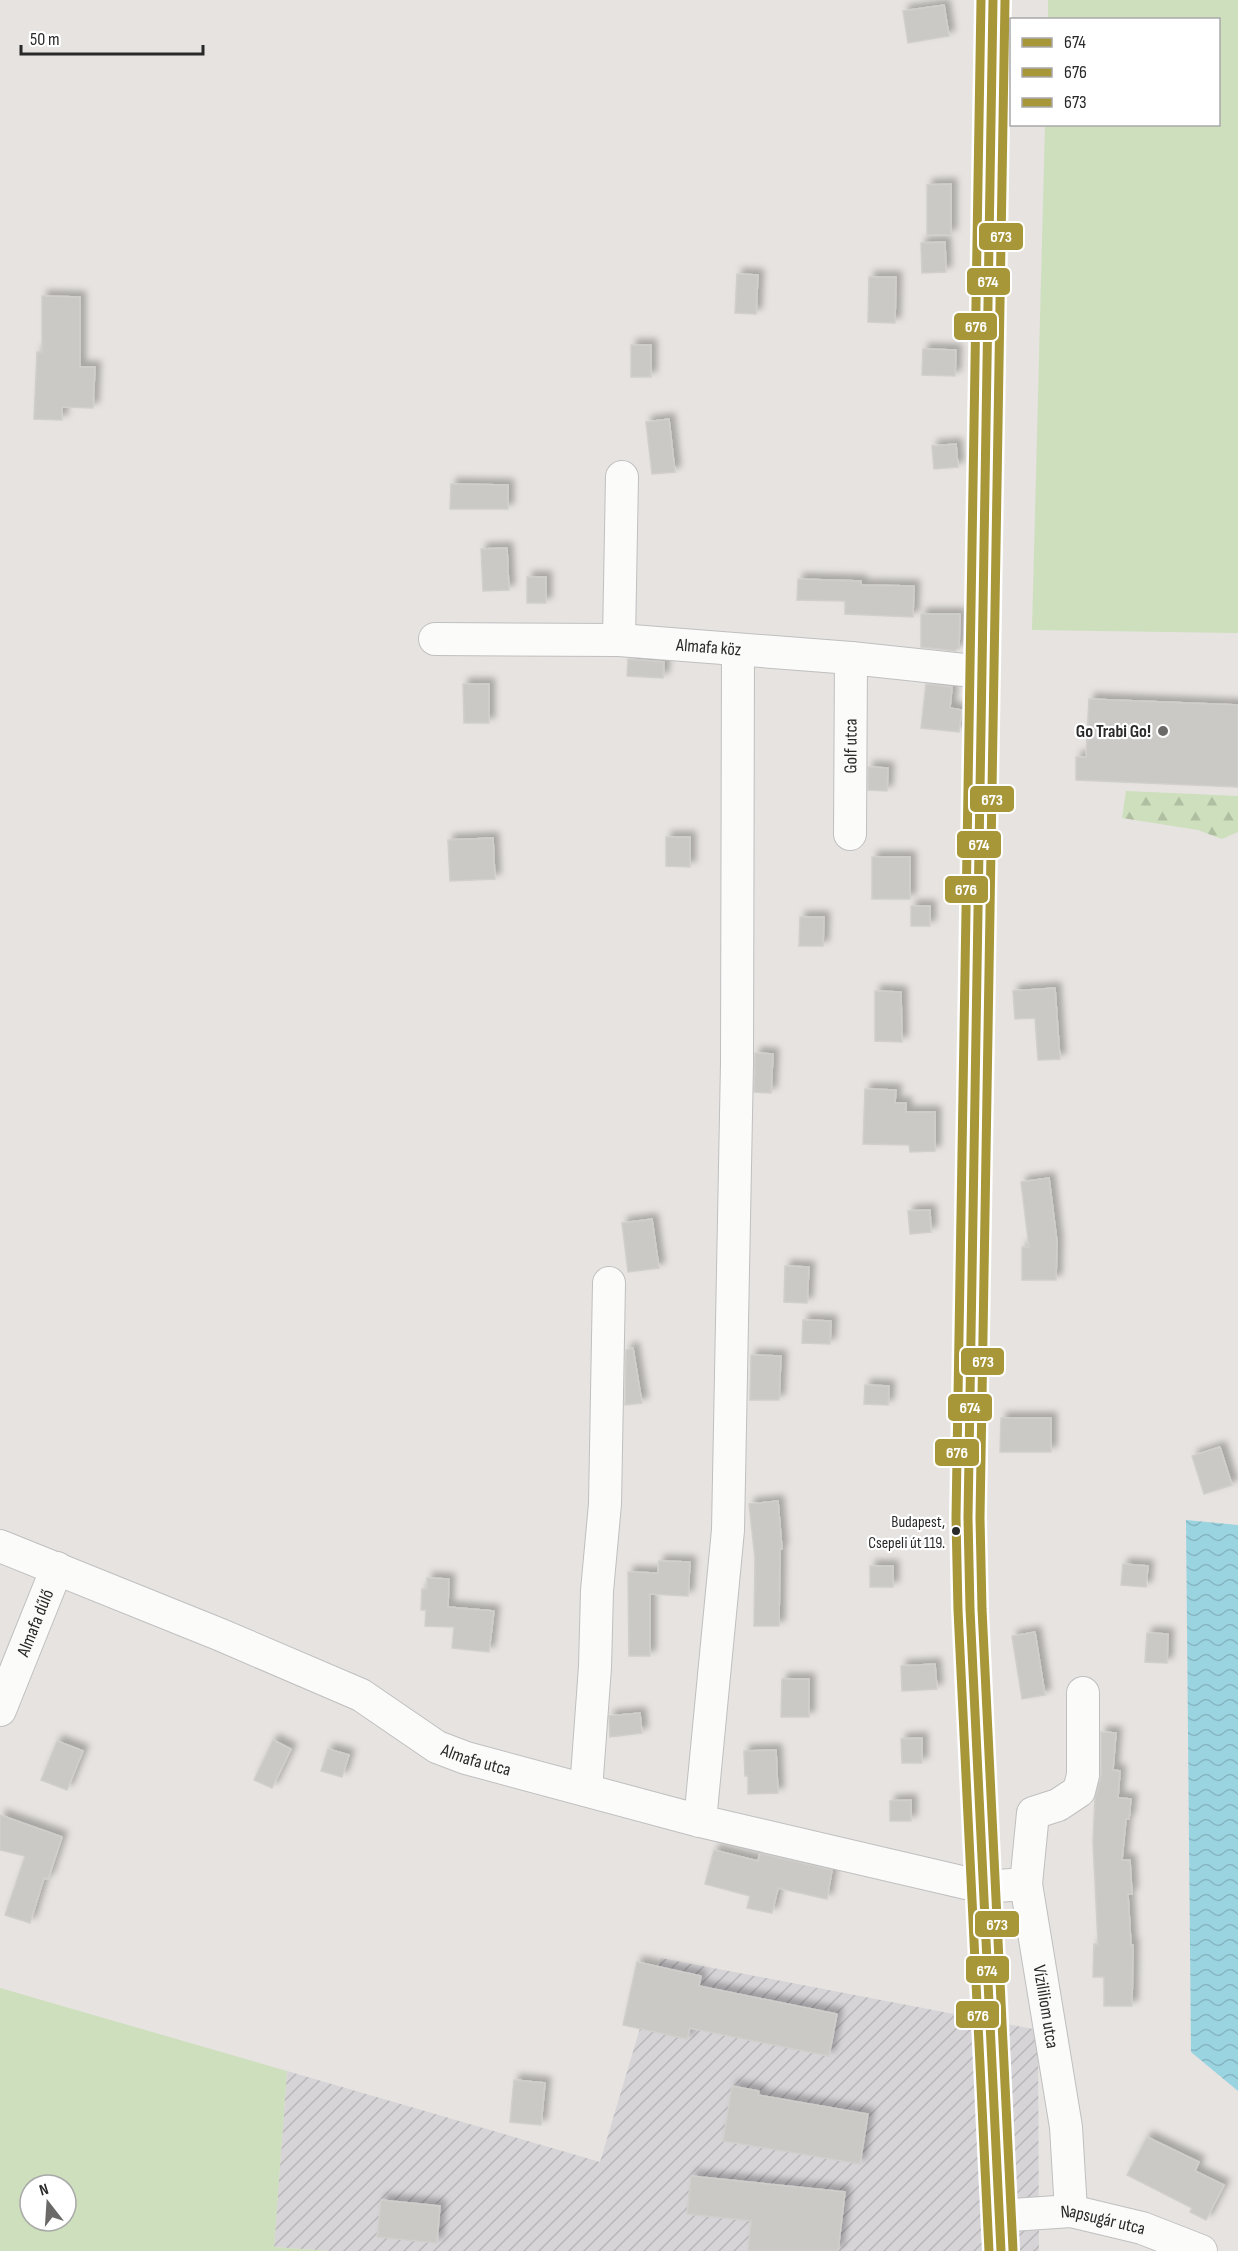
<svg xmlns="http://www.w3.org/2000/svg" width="1238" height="2251" font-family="'Sofia Sans Condensed',sans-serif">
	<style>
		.industrial { fill: url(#industrial-furrows) }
		.grass { fill: #cddfbc; fill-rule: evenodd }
		.forest { fill: url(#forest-firs) }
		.water { fill: url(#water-waves) }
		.building { fill: #cbc9c6; stroke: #d1cfcc; stroke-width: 1.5; filter: url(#shadow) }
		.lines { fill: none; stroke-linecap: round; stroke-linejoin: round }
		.minor-casing { stroke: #c0bfc0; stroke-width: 34 }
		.minor { stroke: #fbfbfa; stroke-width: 32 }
		.bus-1-casing { stroke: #fff; stroke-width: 14 }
		.bus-2-casing { stroke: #fff; stroke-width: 14 }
		.bus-3-casing { stroke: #fff; stroke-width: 14 }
		.bus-1 { stroke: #a79739; stroke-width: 9 }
		.bus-2 { stroke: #a79739; stroke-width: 9 }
		.bus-3 { stroke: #a79739; stroke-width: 9 }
		.poi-dot { fill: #6b6a69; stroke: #fff; stroke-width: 2 }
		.bus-dot { fill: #292929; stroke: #fff; stroke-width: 2 }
		.labels { text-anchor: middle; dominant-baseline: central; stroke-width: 4.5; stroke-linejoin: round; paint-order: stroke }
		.bus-label { font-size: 16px; fill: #292929; stroke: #fff; text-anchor: end }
		.street-label { font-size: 18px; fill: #292929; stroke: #fff }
		.poi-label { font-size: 18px; font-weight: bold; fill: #292929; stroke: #fff; text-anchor: end }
		.line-badge { stroke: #fff; stroke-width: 2 }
		.badge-label { font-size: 16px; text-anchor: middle; font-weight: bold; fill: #fff }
	</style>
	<defs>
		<pattern id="industrial-furrows" width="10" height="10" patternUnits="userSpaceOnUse" patternTransform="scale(1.5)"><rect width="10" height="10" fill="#d6d4d7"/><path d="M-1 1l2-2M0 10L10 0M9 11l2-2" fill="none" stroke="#b8b6b9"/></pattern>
		<pattern id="forest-firs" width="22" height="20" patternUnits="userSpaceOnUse" patternTransform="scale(1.5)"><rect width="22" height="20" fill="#cddfbc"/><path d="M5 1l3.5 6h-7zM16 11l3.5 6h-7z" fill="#b0bfa2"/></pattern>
		<pattern id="water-waves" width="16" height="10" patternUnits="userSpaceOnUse" patternTransform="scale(1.5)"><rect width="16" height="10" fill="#9ad4e1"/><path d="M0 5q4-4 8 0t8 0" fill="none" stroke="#85b6c1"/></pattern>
		<filter id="shadow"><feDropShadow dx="5.5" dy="-5.5" stdDeviation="3" flood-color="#0004"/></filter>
	</defs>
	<rect width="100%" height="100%" fill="#e6e3e0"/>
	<path class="industrial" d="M661,1958L1038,2030L1039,2251H331L274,2247L287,2071L600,2162Z"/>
	<g class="grass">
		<path d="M1048,0H1238V633L1032,630L1045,125L1218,124V20L1048,19Z"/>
		<path d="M0,1988L287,2071L274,2247L331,2251H0ZM30,2185H66V2221H30Z"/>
	</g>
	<path class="forest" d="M1126,791L1238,796V832L1222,839L1198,830L1122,818Z"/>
	<path class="water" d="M1186,1520L1238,1525V2091L1191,2052Z"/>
	<g class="building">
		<path d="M944,5L949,36L908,43L903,11Z"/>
		<path d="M951,184V235H927V185Z"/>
		<path d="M945,242L946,272L922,273L921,243Z"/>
		<path d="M737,274L758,275L756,314L735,313Z"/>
		<path d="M869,277H896L895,323L868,322Z"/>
		<path d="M42,296L80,297V367H95L93,408L62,407V420L34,419L37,352H42Z"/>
		<rect x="631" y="345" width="20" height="32"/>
		<path d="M923,349L956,350L955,376L922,375Z"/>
		<path d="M669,419L675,472L652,474L646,422Z"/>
		<path d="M956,444L958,467L934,469L932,446Z"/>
		<path d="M451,484L508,485V509H450Z"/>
		<path d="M507,548L509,590L483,591L481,549Z"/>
		<rect x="527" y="577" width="19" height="26"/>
		<path d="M798,579L861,581V585L914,586L913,617L845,614V601L797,600Z"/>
		<path d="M921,614H960L959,649H956V651L921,647Z"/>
		<path d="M628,659L664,662L663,678L627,676Z"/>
		<path d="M463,684H489V723H464Z"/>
		<path d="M926,684L952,687L950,708L962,710L959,732L921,728Z"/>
		<path d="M1089,699L1238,705V787L1076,780V757H1086Z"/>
		<path d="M868,767L888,768L887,791L868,790Z"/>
		<path d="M666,837H690V867L666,866Z"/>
		<path d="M493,838L495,879L450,881L448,840Z"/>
		<rect x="872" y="857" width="38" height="42"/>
		<rect x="911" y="906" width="19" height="20"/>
		<path d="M800,917H824L823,946H799Z"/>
		<path d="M1055,988L1060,1059L1038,1060L1035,1018L1015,1019L1013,991Z"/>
		<path d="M875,991L901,992L902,1042L875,1041Z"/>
		<path d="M755,1053L773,1054L771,1093L754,1092Z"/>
		<path d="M865,1089L896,1090L895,1103H906V1112H935V1151L910,1152L909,1145L863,1144Z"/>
		<path d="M1049,1178L1057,1242L1056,1280H1022V1247H1029L1021,1182Z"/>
		<path d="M930,1210L931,1232L910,1234L908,1211Z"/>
		<path d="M652,1219L659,1268L628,1272L622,1223Z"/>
		<path d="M785,1266L809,1267L807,1303L784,1302Z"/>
		<path d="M803,1320L831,1321L830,1344L802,1343Z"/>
		<path d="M633,1348L642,1403L625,1405L626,1350Z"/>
		<path d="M751,1355L781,1356L779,1400H750Z"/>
		<path d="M865,1385L889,1386L888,1405L864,1404Z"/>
		<path d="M1001,1418H1051V1452H1000Z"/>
		<path d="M1220,1447L1232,1485L1204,1494L1192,1456Z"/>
		<path d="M778,1501L782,1549H780L779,1626H754L755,1559L749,1504Z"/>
		<path d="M659,1561L690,1562L688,1596L650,1594V1656H629L628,1572L658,1573Z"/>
		<path d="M1123,1564L1148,1566L1146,1587L1121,1585Z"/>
		<rect x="870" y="1566" width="23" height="21"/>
		<path d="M427,1578L449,1579L448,1607L494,1611L489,1652L452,1648L454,1627L425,1626L426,1610H421L422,1589H427Z"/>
		<path d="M1035,1632L1045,1695L1022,1699L1012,1636Z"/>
		<path d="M1147,1633L1168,1634L1167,1663L1145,1662Z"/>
		<path d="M935,1664L937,1689L902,1691L901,1666Z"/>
		<path d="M782,1679H809V1717H781Z"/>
		<path d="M640,1713L642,1733L610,1737L609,1716Z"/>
		<path d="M1101,1732L1116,1733L1113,1770L1120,1771L1118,1798L1131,1799L1129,1819H1126L1122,1860H1130L1132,1894H1128L1131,1945H1133L1132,2006H1104V1977H1093L1094,1944H1098L1093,1842L1095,1797L1101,1775Z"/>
		<path d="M922,1738V1763H902L901,1739Z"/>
		<path d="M273,1740L291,1749L272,1788L254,1780Z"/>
		<path d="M57,1741L83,1751L67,1790L41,1780Z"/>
		<path d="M328,1749L349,1755L342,1777L321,1771Z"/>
		<path d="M776,1750L778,1793L748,1794V1776H745L744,1751Z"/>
		<path d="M911,1800V1821H890V1801Z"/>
		<path d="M0,1815L62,1837L48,1879L44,1878L30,1923L5,1915L25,1856L0,1850Z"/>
		<path d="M714,1850L758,1861L760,1853L832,1870L827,1899L778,1888L772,1913L747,1908L750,1896L705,1884Z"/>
		<path d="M637,1962L701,1976L699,1986L837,2014L829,2056L690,2028L687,2039L623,2025Z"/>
		<path d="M514,2080L545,2083L541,2125L510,2122Z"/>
		<path d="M732,2086L759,2091L758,2095L868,2114L860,2164L723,2141Z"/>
		<path d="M1147,2137L1199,2162L1195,2171L1224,2185L1206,2220L1190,2212L1192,2208L1127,2175Z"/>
		<path d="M691,2176L845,2192L838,2251H748L751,2221L687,2214Z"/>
		<path d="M381,2200L440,2206L437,2243L377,2237Z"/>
	</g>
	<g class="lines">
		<g class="minor-casing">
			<g id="minor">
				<path d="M993,0L968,1518L970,1609L1001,2251"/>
				<path id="s1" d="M435,639L619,640L851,658L983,672"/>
				<path d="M619,640L622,477"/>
				<path id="s2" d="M850,834L851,658"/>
				<path id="s3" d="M0,1546L221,1635L361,1695L437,1747L466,1758L700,1821L983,1887L1026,1884L1066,2127L1071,2211"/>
				<path id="s4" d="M0,1710L57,1568"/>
				<path d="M586,1790L595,1667L597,1591L605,1504L609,1283"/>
				<path d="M700,1821L728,1530L737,1063L738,650"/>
				<path d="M1026,1884L1033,1813L1058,1805L1079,1791L1083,1775V1693"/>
				<path id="s5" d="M999,2216L1071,2211L1142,2228L1201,2251"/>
			</g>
		</g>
		<use href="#minor" class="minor"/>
		<g class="bus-1-casing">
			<path id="bus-1" d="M993,0L968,1518L970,1609L1001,2251"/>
		</g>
		<g class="bus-2-casing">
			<path id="bus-2" d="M981,0L956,1518L958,1610L989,2251"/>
		</g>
		<g class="bus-3-casing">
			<path id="bus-3" d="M1005,0L980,1518L982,1609L1013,2250"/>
		</g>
		<use href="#bus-1" class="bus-1"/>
		<use href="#bus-2" class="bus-2"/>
		<use href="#bus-3" class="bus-3"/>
	</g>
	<circle class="poi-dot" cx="1163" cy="731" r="6"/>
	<circle class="bus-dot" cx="956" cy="1531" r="5"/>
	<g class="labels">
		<g class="bus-label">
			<text x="945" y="1522">Budapest,<tspan x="945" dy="21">Csepeli út 119.</tspan></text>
		</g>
		<g class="street-label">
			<text stroke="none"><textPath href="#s1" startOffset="274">Almafa köz</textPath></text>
			<text stroke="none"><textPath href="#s2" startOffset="88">Golf utca</textPath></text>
			<text stroke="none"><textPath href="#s4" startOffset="94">Almafa dűlő</textPath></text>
			<text stroke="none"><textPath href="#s3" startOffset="524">Almafa utca</textPath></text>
			<text stroke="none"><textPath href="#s3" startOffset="1214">Vízililiom utca</textPath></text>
			<text stroke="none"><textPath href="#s5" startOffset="105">Napsugár utca</textPath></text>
		</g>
		<g class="poi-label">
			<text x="1151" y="731">Go Trabi Go!</text>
		</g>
	</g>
	<g class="line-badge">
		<rect x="978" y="222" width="46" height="29" rx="6" fill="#a79739"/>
		<rect x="966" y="267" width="45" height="29" rx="6" fill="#a79739"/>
		<rect x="953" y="312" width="45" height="29" rx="6" fill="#a79739"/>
		<rect x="969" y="785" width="46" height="28" rx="6" fill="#a79739"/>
		<rect x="956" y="830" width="46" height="29" rx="6" fill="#a79739"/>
		<rect x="944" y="875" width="45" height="29" rx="6" fill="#a79739"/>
		<rect x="960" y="1347" width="45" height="29" rx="6" fill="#a79739"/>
		<rect x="947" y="1393" width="46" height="29" rx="6" fill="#a79739"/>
		<rect x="934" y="1438" width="46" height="29" rx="6" fill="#a79739"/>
		<rect x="974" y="1910" width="46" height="28" rx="6" fill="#a79739"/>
		<rect x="965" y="1955" width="45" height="29" rx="6" fill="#a79739"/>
		<rect x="955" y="2000" width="45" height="29" rx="6" fill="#a79739"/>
	</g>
	<g class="badge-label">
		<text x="1001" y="242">673</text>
		<text x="988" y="287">674</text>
		<text x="976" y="332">676</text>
		<text x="992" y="805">673</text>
		<text x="979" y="850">674</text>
		<text x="966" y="895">676</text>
		<text x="983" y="1367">673</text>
		<text x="970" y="1413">674</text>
		<text x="957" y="1458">676</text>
		<text x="997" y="1930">673</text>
		<text x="987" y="1976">674</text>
		<text x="978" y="2021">676</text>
	</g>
	<rect x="1010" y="18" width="210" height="108" fill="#ffffff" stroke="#a9a9a9" stroke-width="1.5"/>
	<rect x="1022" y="38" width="30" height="9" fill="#a79739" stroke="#a9a9a9" stroke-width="1.5"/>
	<text x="1064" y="48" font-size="18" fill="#292929">674</text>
	<rect x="1022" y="68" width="30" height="9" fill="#a79739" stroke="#a9a9a9" stroke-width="1.5"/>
	<text x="1064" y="78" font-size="18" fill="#292929">676</text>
	<rect x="1022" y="98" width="30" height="9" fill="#a79739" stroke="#a9a9a9" stroke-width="1.5"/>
	<text x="1064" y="108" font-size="18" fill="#292929">673</text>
	<g transform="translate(48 2203) rotate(343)"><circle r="28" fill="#ffffff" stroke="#a9a9a9" stroke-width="1.5"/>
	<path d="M0-4.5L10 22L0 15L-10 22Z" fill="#6b6a69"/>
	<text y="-9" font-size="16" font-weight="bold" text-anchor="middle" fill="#292929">N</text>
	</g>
	<path d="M21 45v9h182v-9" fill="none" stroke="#292929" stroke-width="3"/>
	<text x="30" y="45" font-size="18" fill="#292929" stroke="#ffffff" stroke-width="4.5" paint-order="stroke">50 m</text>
</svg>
